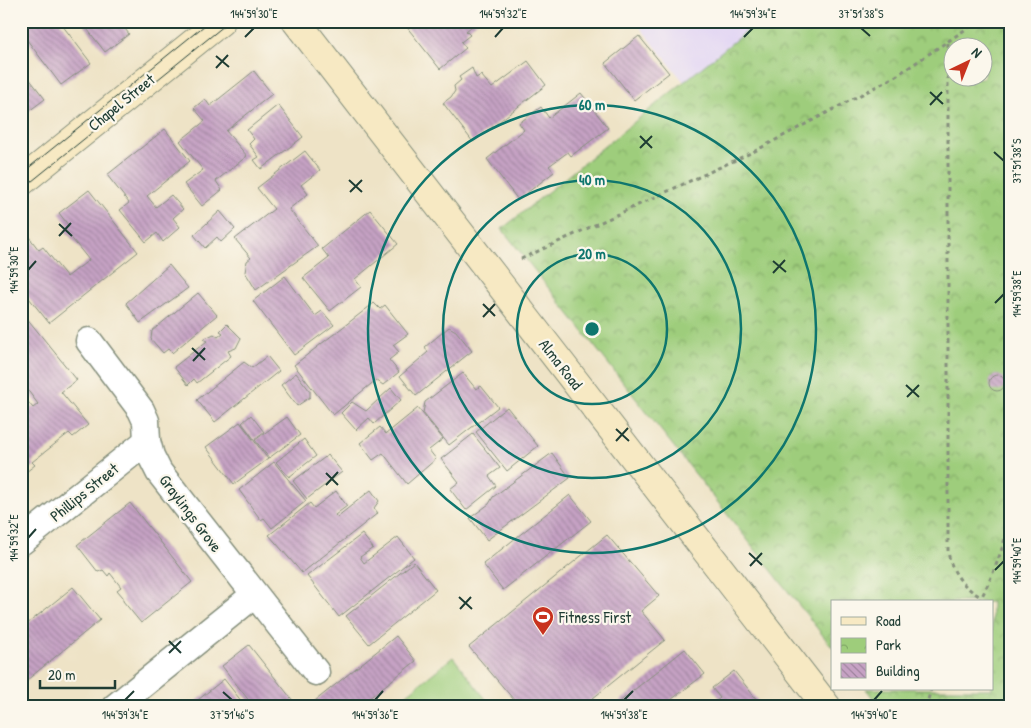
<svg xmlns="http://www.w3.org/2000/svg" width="1031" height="728" font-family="'Patrick Hand',sans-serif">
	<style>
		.built { fill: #e1d4f4 }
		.park { fill: url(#park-crowns); stroke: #5e8558; fill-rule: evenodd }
		.pitch { fill: #9ecd7b; stroke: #5e8558 }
		.building { fill: url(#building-back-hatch) }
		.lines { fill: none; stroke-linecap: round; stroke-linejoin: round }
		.street-casing { stroke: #86907d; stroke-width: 29 }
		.secondary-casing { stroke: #86907d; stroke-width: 30 }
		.path { stroke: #86907d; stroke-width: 3; stroke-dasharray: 4 4; stroke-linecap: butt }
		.street { stroke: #fff; stroke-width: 26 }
		.secondary { stroke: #f7e9c3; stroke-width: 28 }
		.tram { stroke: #1f3d34; stroke-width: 1 }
		.ticks { fill: none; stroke: #1f3d34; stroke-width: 2 }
		.ring { fill: none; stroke: #0f766e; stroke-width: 2.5 }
		.labels { text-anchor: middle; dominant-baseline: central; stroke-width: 4.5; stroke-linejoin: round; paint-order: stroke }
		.street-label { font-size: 16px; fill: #1f3d34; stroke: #fbf7ec }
		.poi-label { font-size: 16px; fill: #1f3d34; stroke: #fbf7ec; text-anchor: start }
		.centre { fill: #0f766e; stroke: #fbf7ec; stroke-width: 2.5 }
		.ring-label { font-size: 15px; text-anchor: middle; font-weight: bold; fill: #0f766e; stroke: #fbf7ec; stroke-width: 4.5; stroke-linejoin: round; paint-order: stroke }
		.neatline { fill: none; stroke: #1f3d34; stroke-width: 2 }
		.ticks-label { font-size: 12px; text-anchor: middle; fill: #1f3d34 }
	</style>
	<defs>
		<pattern id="park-crowns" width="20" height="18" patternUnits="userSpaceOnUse" patternTransform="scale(1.25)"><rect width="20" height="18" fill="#9ecd7b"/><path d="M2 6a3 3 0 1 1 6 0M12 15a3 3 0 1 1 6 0" fill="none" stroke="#80a866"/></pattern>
		<pattern id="building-back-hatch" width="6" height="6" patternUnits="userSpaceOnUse" patternTransform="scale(1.25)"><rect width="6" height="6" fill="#c6a2c4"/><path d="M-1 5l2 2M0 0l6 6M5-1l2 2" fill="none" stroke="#a085a0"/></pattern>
	</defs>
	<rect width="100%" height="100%" fill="#fbf7ec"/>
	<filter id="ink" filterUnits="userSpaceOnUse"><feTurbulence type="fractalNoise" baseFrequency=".02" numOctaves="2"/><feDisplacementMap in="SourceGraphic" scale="10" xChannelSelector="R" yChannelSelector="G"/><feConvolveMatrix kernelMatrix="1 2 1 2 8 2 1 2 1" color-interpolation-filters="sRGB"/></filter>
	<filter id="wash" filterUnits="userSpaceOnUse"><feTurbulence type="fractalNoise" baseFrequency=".0096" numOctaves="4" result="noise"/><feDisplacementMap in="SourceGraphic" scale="20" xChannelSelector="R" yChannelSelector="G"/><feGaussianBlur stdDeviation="1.12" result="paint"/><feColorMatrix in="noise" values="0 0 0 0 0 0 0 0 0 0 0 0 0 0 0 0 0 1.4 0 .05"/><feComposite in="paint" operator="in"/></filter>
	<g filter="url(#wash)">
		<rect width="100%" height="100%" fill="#eee3c6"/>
		<path class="built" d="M635,21H759L684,82Z"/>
		<path class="park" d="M759,21H1010V707H880L866,689H992V602H832V647L502,229ZM954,48H984V78H954Z"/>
		<path class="pitch" d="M453,657L492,707H391Z"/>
		<g id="blocks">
			<g class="building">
				<path d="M21,21H59L91,63L61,85L21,32Z"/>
				<path d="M81,21H119L129,34L105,52Z"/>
				<path d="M402,21H478L466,31L470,35L461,42L466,48L440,69Z"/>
				<path d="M639,36L669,73L634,100L605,63Z"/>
				<path d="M528,61L546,85L473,142L443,103L451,97L455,91L454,86L461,80L459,77L472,68L476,78L481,75L492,88Z"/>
				<path d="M21,68L45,99L21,117Z"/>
				<path d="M254,71L272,94L226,131L247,156L216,181L222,190L202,206L184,184L203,170L180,141L205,121L194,108L205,99L210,106Z"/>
				<path d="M581,93L608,128L571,156L568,152L549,166L554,172L518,200L487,159L524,130L519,123L541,107L549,118Z"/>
				<path d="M278,105L303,137L261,169L254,160L259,157L249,144L254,139L247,130Z"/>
				<path d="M165,129L190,161L147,196L156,207L171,195L183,209L173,218L180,227L163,242L157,233L146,242L120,210L129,203L107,175Z"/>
				<path d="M305,151L320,170L301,185L308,194L289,209L318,246L256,290L245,272L247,261L251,258L235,239L274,209L257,188Z"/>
				<path d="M89,190L138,252L49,323L21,288V244L29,237L39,250L43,247L67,277L89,260L65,230L69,226L59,213Z"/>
				<path d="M370,210L398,244L355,279L361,287L330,311L303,278L329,258L322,249Z"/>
				<path d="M220,211L235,229L221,242L217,237L205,248L194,235Z"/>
				<path d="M169,265L188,288L140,323L126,303Z"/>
				<path d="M285,276L315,316L322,311L334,325L294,355L253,301Z"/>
				<path d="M198,293L217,315L172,353L168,349L163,353L151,339L152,331Z"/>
				<path d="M374,303L380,309L385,305L408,334L393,345L399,352L389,360L399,372L383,385L376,380L333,415L294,365Z"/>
				<path d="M21,311L77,380L61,392L88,425L73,437L69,433L32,462L35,465L21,476V397L23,396L33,408L38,404L26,388L24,390L21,387Z"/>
				<path d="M227,324L241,338L236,348L228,351L231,356L197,383L194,379L188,385L174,367L207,341L203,339L214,334L218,337L223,333L220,331Z"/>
				<path d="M449,327L456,331L472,351L416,396L400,376L428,352L425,347Z"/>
				<path d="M267,356L279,371L215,422L197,400L244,362L252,368Z"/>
				<path d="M296,373L310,391V397L297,406L281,385Z"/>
				<path d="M463,373L476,389L481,386L498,407L449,445L423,413L425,402Z"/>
				<circle cx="997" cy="383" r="8"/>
				<path d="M391,388L401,400L374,424L369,418L356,430L341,413L352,402L366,411Z"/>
				<path d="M507,407L538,446L507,471L476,432Z"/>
				<path d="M418,408L443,439L429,450L436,459L407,484L383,453L373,460L360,443L380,427L386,434Z"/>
				<path d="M251,415L264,432L254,439L242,423Z"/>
				<path d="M287,417L300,435L269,458L255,440Z"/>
				<path d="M240,422L268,459L234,484L206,447Z"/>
				<path d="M473,434L500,468L489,476L496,486L466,510L450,489L459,482L441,459Z"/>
				<path d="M304,439L316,456L289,477L276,462Z"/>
				<path d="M552,453L570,478L487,540L470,518L489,504L493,497Z"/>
				<path d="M328,455L342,472L307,499L293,481Z"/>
				<path d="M274,462L306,501L272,528L264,518L261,520L239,490Z"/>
				<path d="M371,490L379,501L374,508L378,513L302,573L269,535L310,503L314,508L336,491L347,506L335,515L337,517Z"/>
				<path d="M570,495L591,521L503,590L483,564Z"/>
				<path d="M130,503L192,582L141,623L123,601V597L117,590L121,587L110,573L108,576L103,570L98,572L77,545Z"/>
				<path d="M362,534L373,548L360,557L364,563L398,537L414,558L339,617L307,576Z"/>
				<path d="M607,535L659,596L641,611L665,640L582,707H520L469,647Z"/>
				<path d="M414,562L436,590L369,644L346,616Z"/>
				<path d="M73,587L100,620L21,685V629Z"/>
				<path d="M396,636L416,661L358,707H319L315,701Z"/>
				<path d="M249,645L298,707H254L222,666Z"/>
				<path d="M685,649L705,674L663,706L661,703L656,707H613Z"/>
				<path d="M734,671L761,705L709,707L720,698L712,688Z"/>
				<path d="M224,679L246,707H195L193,704Z"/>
			</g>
		</g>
	</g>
	<g filter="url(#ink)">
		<use href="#blocks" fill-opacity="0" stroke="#86907d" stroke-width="1"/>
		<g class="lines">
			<g class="street-casing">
				<g id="street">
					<path d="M89,341L141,410L146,421L147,441L151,456L159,472L316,672"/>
					<path d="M21,542L147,441"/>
					<path d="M115,707L254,595"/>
				</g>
			</g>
			<g class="secondary-casing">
				<g id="secondary">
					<path d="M296,21L827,707"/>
					<path d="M21,182L221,21"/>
				</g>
			</g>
			<g class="path">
				<path d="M948,43V551C951,572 963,587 981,597"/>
				<path d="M521,259L755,151L896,76L978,21"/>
				<path d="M979,602C993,576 1003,549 1010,520"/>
				<path d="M926,707L931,689"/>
			</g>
			<use href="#street" class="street"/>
			<use href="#secondary" class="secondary"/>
			<g class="tram">
				<path d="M21,174L210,21"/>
				<path d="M21,190L230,21"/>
			</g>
		</g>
	</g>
	<path class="ticks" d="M861,28L870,36M245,37L254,28M495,37L503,28M744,37L753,28M216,56L229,67M216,68L228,55M930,92L943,104M930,105L942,92M640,136L652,148M640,148L652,136M994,152L1004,161M349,180L362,192M350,192L362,180M59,224L72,236M59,236L71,223M773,261L786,272M28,270L36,261M773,273L785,260M995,303L1004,294M483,304L495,316M483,317L495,304M192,348L205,360M193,361L205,348M906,385L919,397M907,397L919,385M616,429L629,441M616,441L628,428M326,473L338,485M326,485L338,472M28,538L36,529M749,553L762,565M750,566L762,553M995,570L1004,561M459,597L472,609M460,609L471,597M169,641L181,653M169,653L181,641M223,692L232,700M125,700L134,691M375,700L383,691M624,700L633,691M874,700L882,691"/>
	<g class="ring">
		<circle cx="592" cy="329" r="75"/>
		<circle cx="592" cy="329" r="149"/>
		<circle cx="592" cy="329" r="224"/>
	</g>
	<defs>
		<g id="stadium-pin" transform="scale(1.125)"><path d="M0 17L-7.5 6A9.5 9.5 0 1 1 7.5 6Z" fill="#c8321e" stroke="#fbf7ec"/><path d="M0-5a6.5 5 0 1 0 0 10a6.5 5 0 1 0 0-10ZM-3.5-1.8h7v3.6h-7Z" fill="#fff"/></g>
	</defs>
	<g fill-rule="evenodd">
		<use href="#stadium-pin" x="543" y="617"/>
	</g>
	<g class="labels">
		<g class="street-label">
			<text transform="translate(121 102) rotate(-39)">Chapel Street</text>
			<text transform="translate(561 364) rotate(52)">Alma Road</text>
			<text transform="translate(84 492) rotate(-39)">Phillips Street</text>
			<text transform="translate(191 513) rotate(53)">Graylings Grove</text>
		</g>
		<g class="poi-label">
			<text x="559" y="617">Fitness First</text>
		</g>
	</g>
	<circle cx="592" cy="329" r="8" class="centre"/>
	<g class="ring-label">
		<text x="592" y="110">60 m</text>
		<text x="592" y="185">40 m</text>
		<text x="592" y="259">20 m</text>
	</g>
	<rect width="1031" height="728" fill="none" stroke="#fbf7ec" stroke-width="55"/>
	<rect x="831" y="600" width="162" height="90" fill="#fbf7ec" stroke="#a3ada2"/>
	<rect x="841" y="617" width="25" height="8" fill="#f7e9c3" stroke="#a3ada2"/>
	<text x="876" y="626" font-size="15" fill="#1f3d34">Road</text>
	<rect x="841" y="638" width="25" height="15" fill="url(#park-crowns)" stroke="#a3ada2"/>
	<text x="876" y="650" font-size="15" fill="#1f3d34">Park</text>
	<rect x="841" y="663" width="25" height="15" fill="url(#building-back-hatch)" stroke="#a3ada2"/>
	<text x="876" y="676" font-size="15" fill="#1f3d34">Building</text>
	<g transform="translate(968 62) rotate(43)"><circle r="24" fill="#fbf7ec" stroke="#a3ada2"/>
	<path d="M0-4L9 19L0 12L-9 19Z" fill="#c8321e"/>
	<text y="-8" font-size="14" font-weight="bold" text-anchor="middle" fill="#1f3d34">N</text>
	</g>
	<path d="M40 680v8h75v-8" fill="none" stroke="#1f3d34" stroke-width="2.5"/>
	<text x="48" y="680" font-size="15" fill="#1f3d34" stroke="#fbf7ec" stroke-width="4" paint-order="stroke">20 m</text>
	<rect x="28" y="28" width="976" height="672" class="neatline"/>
	<g class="ticks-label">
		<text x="254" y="18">144°59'30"E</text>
		<text x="503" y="18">144°59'32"E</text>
		<text x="753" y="18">144°59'34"E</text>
		<text x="861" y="18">37°51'38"S</text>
		<text transform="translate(1017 161) rotate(-90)" y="4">37°51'38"S</text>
		<text transform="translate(14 270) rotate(-90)" y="4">144°59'30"E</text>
		<text transform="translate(1017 294) rotate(-90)" y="4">144°59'38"E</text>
		<text transform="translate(14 538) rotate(-90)" y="4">144°59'32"E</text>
		<text transform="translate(1017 561) rotate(-90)" y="4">144°59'40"E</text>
		<text x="125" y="719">144°59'34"E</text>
		<text x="232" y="719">37°51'46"S</text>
		<text x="375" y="719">144°59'36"E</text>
		<text x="624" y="719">144°59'38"E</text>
		<text x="874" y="719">144°59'40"E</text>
	</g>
</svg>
